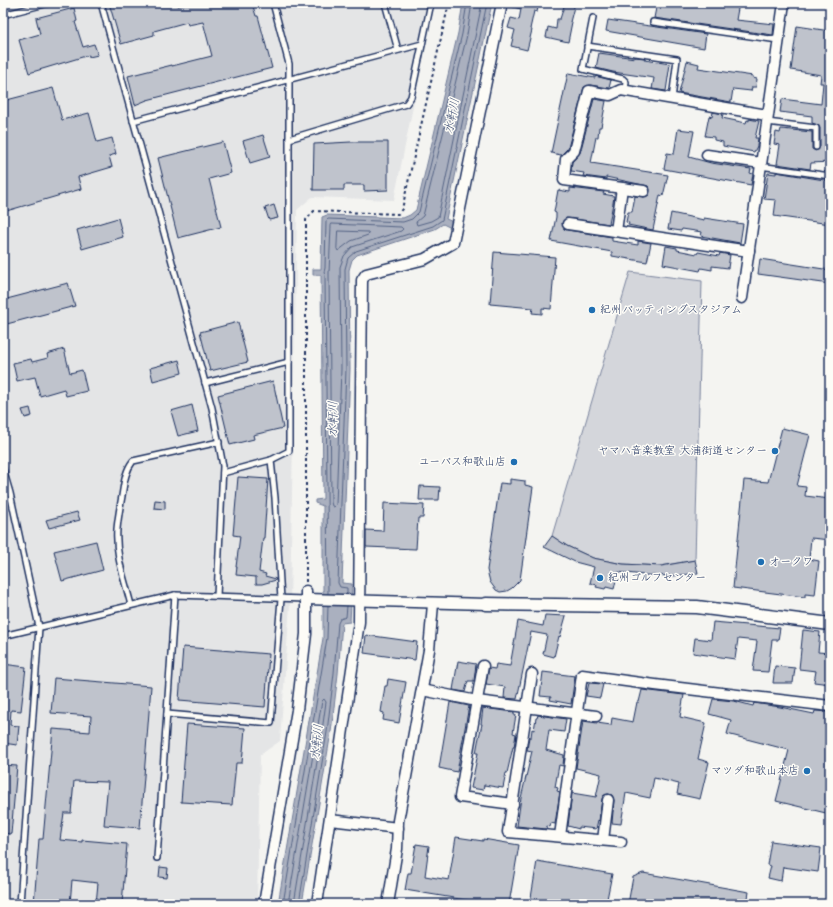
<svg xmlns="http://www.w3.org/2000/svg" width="833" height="907" font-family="Kalam,'Klee One',sans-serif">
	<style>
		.built { fill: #e4e5e6 }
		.green { fill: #d4d6db; stroke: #78829c }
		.water { fill: #aab0bf; stroke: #717c98 }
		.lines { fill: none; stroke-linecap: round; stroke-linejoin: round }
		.shore { stroke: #546385; stroke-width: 1 }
		.building { fill: #bfc3cc; stroke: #1b2f5e }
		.service-casing { stroke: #1b2f5e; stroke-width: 8 }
		.minor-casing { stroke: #1b2f5e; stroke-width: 13 }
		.tertiary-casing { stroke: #1b2f5e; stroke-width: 15 }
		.path { stroke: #1b2f5e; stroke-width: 2; stroke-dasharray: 3 3; stroke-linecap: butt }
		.service { stroke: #fdfcf7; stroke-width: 5 }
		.minor { stroke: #fdfcf7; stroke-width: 10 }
		.tertiary { stroke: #fdfcf7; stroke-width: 12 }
		.poi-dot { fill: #1f6fb2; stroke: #fdfcf7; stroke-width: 1.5 }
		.labels { text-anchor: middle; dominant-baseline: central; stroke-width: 3; stroke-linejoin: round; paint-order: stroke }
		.poi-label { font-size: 11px; fill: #1b2f5e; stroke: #fdfcf7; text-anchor: start }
		.water-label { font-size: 12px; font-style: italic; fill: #46567b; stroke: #fdfcf7 }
	</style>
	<rect width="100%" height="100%" fill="#f4f4f1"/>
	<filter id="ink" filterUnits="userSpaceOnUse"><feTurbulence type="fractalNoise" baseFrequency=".025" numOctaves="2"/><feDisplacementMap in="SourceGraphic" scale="8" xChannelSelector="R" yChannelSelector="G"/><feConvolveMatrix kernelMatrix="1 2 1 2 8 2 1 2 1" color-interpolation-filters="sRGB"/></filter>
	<g filter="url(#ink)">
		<path class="built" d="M3,3H434L394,200L312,197L297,210L290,605L280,741L260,755L257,904H3Z"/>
		<path class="green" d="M630,272L702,281L695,560L661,566L623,564L593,558L567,546L552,536Z"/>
		<path class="water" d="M463,3H492L446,219L453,222L451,228L443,224L435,229L357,255L352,260L349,270L350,369L342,583L352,584L350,622L342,623L338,674L331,732L302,904H278L323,638V506L315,503V500L323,499L321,275H313V269H321L322,217L327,215L403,218L410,215L416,210L458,33Z"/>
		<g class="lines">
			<g class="shore">
				<path d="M472,3L467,35L424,212L423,216L416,222L417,225L431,221L438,217L482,3"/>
				<path d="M332,224L401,227L403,229L401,231L352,247L344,256L340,267L341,369L336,505L334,507L332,506L331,502L329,273L331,226Z"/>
				<path d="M338,231L368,232L369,234L368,235L351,241L338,251L337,249Z"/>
				<path d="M328,594L325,276L324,272L325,268L326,221L328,219L403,222L412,219L419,212L462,34L467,3"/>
				<path d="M347,594V588L340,587L338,583L346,369L345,269L348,258L356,251L433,226L442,220L487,3"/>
				<path d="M283,904L327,638L328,606"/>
				<path d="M288,904L322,701L324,699L326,702L322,731L294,904"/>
				<path d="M299,904L327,732L334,673L338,623L340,619L346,617L347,606"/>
			</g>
		</g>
		<g class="building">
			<path d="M109,3H146L147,8L164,3H177L178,6L191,3H252L256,16H258L272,68L147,100L135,105L128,76L172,65V66L212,56L203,22L188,25L187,22L154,31V35L121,44Z"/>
			<path d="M514,3H539L537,12L534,11L530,29L532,30L527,50L511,46L515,30L508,28L511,18L519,20L521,9L513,7Z"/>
			<path d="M565,3H575L570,22H572L568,42L546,37L548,27L556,29L557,19H560Z"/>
			<path d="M657,3H739L736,20L774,24L773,35L654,18Z"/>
			<path d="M74,8L77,21L75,22L83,47L94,44L98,55L89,57V55L29,73L19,40L40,34L36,18Z"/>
			<path d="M608,20L706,34L704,48L606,31Z"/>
			<path d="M797,26L830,31V162L811,163L810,169L777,164L780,145L774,144L776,132L780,133L781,129L812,132V149L816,151L820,147V128L818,125L812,123V116L780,112L782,99L821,104L823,83H820L821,75L791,70Z"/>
			<path d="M599,53L635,58V57L645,58V60L670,64L666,91L652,89L654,78L613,72L596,68Z"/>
			<path d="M687,61L699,64L698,68L753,76V78L757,79L756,87H752L751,91L733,89L731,102L679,93Z"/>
			<path d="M568,73L595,78V76L611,80L609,88L590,85L584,87L568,148L561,155L551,153Z"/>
			<path d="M53,88L62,120L89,113L97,142L112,138L116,154L109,156L112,167L78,177L81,189L3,212V101Z"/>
			<path d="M594,99L606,101L601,127H599L598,137H596L591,163L668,175L663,196L660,195L653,230L628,225L629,223L626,222L628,212H632L635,196L644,197L649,195L650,189L648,186L606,177V179L583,176L584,173L571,171L572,162L580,153Z"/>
			<path d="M713,112L723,114L722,118L746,123L747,120L749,121V119L759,121L755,138H758L757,146L754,152L723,146V142L714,140V137L705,136L709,116L712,117Z"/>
			<path d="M678,129L694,131L689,157L711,163L751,169L750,173L753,174L751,185L664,169L667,153L674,154Z"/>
			<path d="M263,135L270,157L250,163L243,141Z"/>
			<path d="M223,142L231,173L209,179L221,227L178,238L158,158Z"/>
			<path d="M351,142H388V190L364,191V185H344V190H313L314,144Z"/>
			<path d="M776,172L830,181V224L774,216L776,200L764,199L768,173L776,174Z"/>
			<path d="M570,188L604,192L603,194L614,196L613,203L609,224L566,218L562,223L564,229L567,230L612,237V241L638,245V241L651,243L647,262L612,256V252L551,241L556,217V213L554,212L558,190L570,192Z"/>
			<path d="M274,205L278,218L269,220L265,208Z"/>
			<path d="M671,213L704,220V218L743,224L740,243L701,236L702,232L682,229L681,231L668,229Z"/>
			<path d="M118,218L123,237L82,249L77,230Z"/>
			<path d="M666,246L677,248V250L697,254L698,252L719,256L720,253L730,255L728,268L712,266V270L701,268L700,271L663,264Z"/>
			<path d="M494,252L555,257L551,309L542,308V314L532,313L533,308L490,304Z"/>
			<path d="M760,259L830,270V284L758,274Z"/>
			<path d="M68,283L75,306L3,325V300Z"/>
			<path d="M238,322L248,362L210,371L200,332Z"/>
			<path d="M64,349L70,373L82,370L87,391L66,396L64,389L40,396L35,377L17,381L13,363L31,359L32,362L48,358L47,354Z"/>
			<path d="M179,360L182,373L153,381L150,368Z"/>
			<path d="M273,381L283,428L253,435L254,439L230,445L218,395Z"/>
			<path d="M192,405L198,431L178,436L171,411Z"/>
			<path d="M30,408L32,416L25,418L22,410Z"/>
			<path d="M782,428L810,435L797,486L806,487L805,496L830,499V540L811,538L809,559L819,561L815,595L805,594V597L733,588L744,480L768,482Z"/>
			<path d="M238,477L268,479L264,538H263L259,572L266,574L265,576L276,579V580L262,584H256V577L236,575L237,567H236L240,536L233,535Z"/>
			<path d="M510,479L525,481V485L533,487L520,580L512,588L507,591L500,592L496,590L490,582L487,570L500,483L510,484Z"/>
			<path d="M420,486L440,487L439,500H419Z"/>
			<path d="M155,500L165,501V509L154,508Z"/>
			<path d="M384,503L424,505L423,518H418L416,549L366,547V530L383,531Z"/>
			<path d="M77,512L80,520L49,528L46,520Z"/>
			<path d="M552,536L567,546L593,558L623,564L661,566L695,560L698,573L673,576L644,575L618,572L614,589L606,587L605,589L596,587L597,585L590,583L594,567L575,562L544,547Z"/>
			<path d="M96,541L103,570L62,581L54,551Z"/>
			<path d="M545,615L566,616L560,637L559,636L554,657L543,654L547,635L531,632L517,699L504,698L505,687L486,684L489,668L495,669L496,664L510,666L518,621L543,626Z"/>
			<path d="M713,622L780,628L778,640H772L768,672L753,671L757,641L738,639L735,659L693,653L695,638L711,640Z"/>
			<path d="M803,630L820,632L818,652L830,653V684L814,682L816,671L799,669Z"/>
			<path d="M366,635L417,642L415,660L364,653Z"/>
			<path d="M183,647L269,654L265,707L179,700Z"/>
			<path d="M458,661L476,664L474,681H468L465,692L453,690Z"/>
			<path d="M3,664L26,667L21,711L11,710L10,725L19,726L17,745L3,743Z"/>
			<path d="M775,666L795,668L793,683H773Z"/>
			<path d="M543,672L575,676L571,704L550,700L551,697L540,696Z"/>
			<path d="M54,678L151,686L140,828L104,825L108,782L74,781L71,813H64L60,840L82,842V840L127,844L122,904H96L98,883L72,880L70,904H34L39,839H43L53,729L90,732L91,716L51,713Z"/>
			<path d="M388,679L406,682L399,723L383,720L384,713L381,712L385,686H387Z"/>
			<path d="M589,683L603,684L600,698L586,696Z"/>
			<path d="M642,690L684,695L680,717L706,723L698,759L709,762L700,799L677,794L679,784L654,778L650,798L626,793L621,824L612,823L614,800L612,795L608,794L603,796L602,799L599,821L598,820L596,829L579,827V829L568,826L572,793L596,797L601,774L576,768L583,721L611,725L612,718L633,722L637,702H639Z"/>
			<path d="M713,699L734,701L753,706L754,703L780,707L814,714L815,711L830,712V814L776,801L789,750L727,734L731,720L709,714Z"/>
			<path d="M450,702L469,706L457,772L439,768Z"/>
			<path d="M483,708L514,712V715H516L513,733L516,734L514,747H513L507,773H506L503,788L484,785L483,790L471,788L478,753H476L478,742L482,724H481Z"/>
			<path d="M538,715L566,719L564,732L549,730L546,750L564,755L563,766L559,765L555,787L558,788L557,791L560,792L555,824L551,823L550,827L547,826L546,829L517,826L521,798L532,751L527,750L529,737H531L532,729L534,730L536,718H537Z"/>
			<path d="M187,724L245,728L242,763H236L232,805L181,802Z"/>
			<path d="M3,765L17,766L11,834L3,833Z"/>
			<path d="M456,837L483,841V839L519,845L509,904H472V901L405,890L408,873H411L416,844L429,846L425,876L449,880Z"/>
			<path d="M771,841L821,848L818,872L783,867L781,881L768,878L771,866L767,865Z"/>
			<path d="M537,861L612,874L606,904H530Z"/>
			<path d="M160,867L168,868L167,878L159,877Z"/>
			<path d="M643,873L749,892L747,904H628L633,877Z"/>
		</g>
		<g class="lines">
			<g class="service-casing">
				<g id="service">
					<path d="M101,3L212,408L223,466L217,596"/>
					<path d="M385,3L398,50"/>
					<path d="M3,15L49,3"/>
					<path d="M593,18L583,69L623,79L626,82L625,91"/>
					<path d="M653,22L778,40"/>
					<path d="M587,46L677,59L672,99"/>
					<path d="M133,121L422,44"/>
					<path d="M767,122L816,128V147"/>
					<path d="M289,139L406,104L411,97L431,3"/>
					<path d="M760,166L830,176"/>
					<path d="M205,383L289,362"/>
					<path d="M3,469L10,493L39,627L20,904"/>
					<path d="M223,473L271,460L289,451V64L273,3"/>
					<path d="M131,605C125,581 115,555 117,529C118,518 120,507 122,496C124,484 125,471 133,461L219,442"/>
					<path d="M3,636L175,595L306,599"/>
					<path d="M167,714L271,723L281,599L275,498L271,460"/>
					<path d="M157,858L175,595"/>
				</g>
			</g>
			<g class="minor-casing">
				<g id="minor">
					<path d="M707,155L761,163"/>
					<path d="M644,191L564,180L566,159L574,151L589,91L610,95L621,90L767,115"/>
					<path d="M568,224L749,251"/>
					<path d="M616,231L622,188"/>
					<path d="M742,298L784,3"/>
					<path d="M306,599L486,604"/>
					<path d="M483,666L460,797L513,804"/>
					<path d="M532,674L508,832L621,842"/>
					<path d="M422,690L477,701L596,716"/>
					<path d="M330,820L398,828"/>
					<path d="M560,836L582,675L655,685L830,706"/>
					<path d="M603,840L608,800"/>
					<path d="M264,904L297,710L306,634V591"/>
					<path d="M317,904L359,622L362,280L366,274L425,259L453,243L502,3"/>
					<path d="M388,904L397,849L398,821L429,650L433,604"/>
				</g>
			</g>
			<g class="tertiary-casing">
				<path id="tertiary" d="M486,604L697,607L830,624"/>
			</g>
			<path class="path" d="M306,582V220L314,211L398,214L402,209L449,3"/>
			<use href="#service" class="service"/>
			<use href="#minor" class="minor"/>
			<use href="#tertiary" class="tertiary"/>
		</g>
	</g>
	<g class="poi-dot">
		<circle cx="592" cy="310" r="4"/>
		<circle cx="775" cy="451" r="4"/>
		<circle cx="514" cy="462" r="4"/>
		<circle cx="761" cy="562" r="4"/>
		<circle cx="600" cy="578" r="4"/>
		<circle cx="807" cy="771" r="4"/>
	</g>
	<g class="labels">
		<g class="poi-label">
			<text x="600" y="310">紀州バッティングスタジアム</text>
			<text x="767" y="451" text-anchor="end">ヤマハ音楽教室 大浦街道センター</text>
			<text x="506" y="462" text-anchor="end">ユーバス和歌山店</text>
			<text x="769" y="562">オークワ</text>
			<text x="608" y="578">紀州ゴルフセンター</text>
			<text x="799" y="771" text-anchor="end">マツダ和歌山本店</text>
		</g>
		<g class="water-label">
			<text transform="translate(452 116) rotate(-79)">水軒川</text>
			<text transform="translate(333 419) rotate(-89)">水軒川</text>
			<text transform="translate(317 742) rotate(-84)">水軒川</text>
		</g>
	</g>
	<rect width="833" height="907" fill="none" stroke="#fdfcf7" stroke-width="16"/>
	<rect x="8" y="8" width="817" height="891" fill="none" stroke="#1b2f5e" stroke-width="1.5" filter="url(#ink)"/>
</svg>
